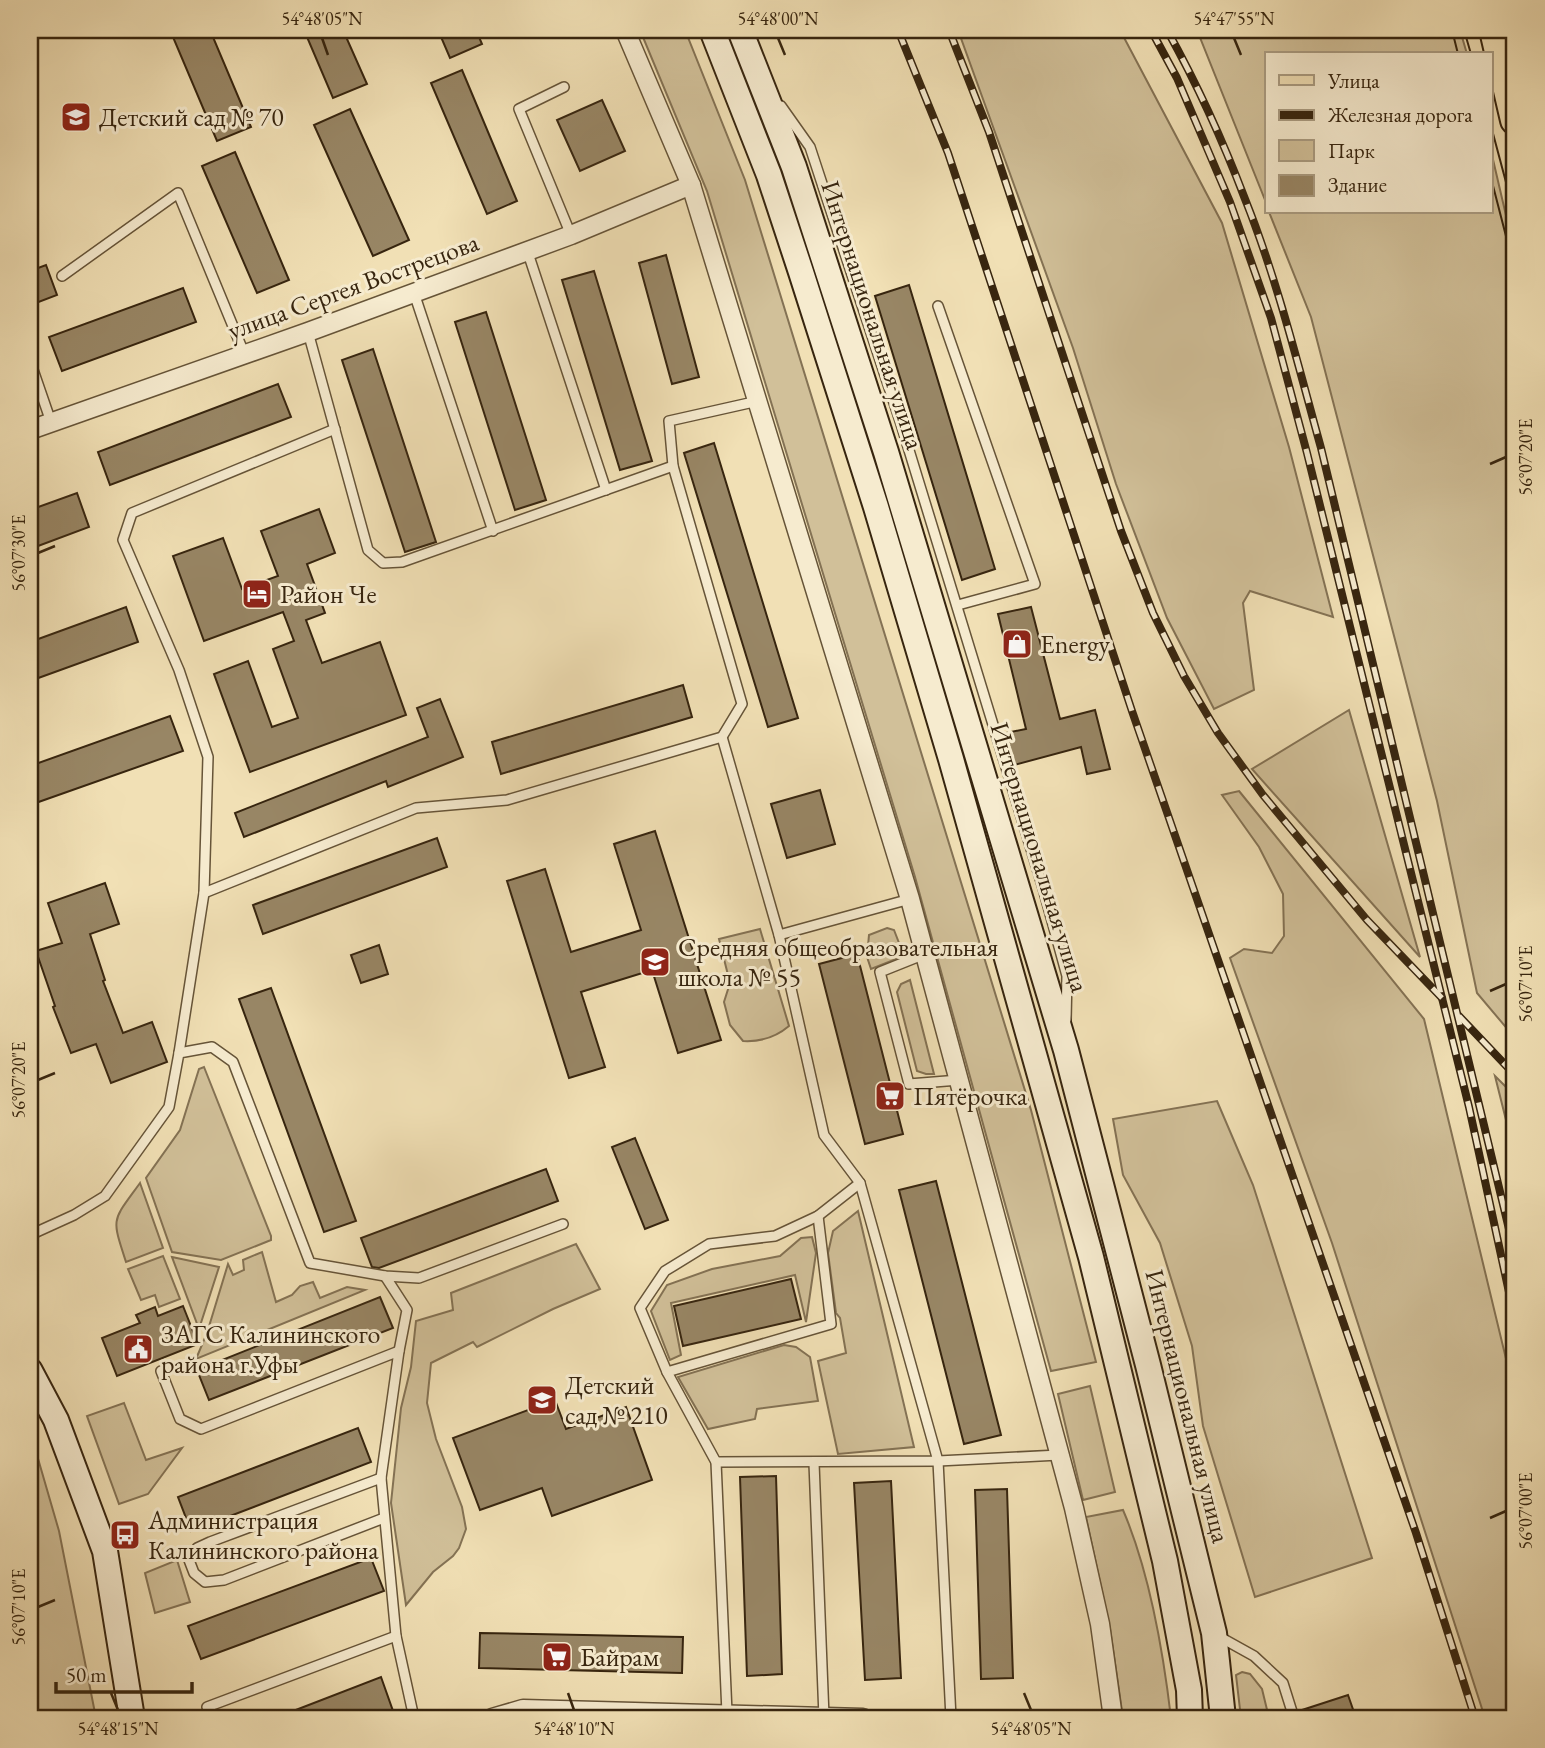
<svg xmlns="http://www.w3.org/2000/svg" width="1545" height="1748" font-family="'EB Garamond',serif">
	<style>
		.green { fill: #d1c099; stroke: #847254; stroke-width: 2 }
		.building { fill: #988665; stroke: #37250f; stroke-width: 2 }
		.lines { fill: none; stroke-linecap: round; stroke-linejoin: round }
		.service-casing { stroke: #665438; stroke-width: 12 }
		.minor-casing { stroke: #665438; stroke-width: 21 }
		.secondary-casing { stroke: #37250f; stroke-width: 28 }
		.primary-casing { stroke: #37250f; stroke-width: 32 }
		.service { stroke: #f6ebcf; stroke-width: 9 }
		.minor { stroke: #f6ebcf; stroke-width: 18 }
		.secondary { stroke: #f6ebcf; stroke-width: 24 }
		.primary { stroke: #f1e0b5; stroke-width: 28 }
		.tram { stroke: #37250f; stroke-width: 2 }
		.rail-casing { stroke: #37250f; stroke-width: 8 }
		.rail { stroke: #f6ebcf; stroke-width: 5; stroke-dasharray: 16; stroke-linecap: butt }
		.ticks { fill: none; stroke: #37250f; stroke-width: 2.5 }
		.labels { text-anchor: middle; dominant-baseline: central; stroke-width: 6; stroke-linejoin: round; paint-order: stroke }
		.poi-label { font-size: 26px; fill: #37250f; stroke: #f6ebcf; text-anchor: start }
		.street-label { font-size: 26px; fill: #37250f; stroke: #f6ebcf }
		.neatline { fill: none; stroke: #37250f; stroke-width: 2.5 }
		.ticks-label { font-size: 18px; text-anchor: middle; fill: #37250f }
	</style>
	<rect width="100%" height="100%" fill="#f1e0b5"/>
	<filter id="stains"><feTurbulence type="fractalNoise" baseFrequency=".00286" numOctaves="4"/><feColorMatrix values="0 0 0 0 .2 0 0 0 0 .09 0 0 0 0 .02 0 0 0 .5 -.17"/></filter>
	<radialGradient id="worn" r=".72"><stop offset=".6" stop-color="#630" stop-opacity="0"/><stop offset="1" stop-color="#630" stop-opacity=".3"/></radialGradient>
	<g class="green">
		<path d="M640,30H685L745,180L1031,1110L1096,1362L1051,1371L915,877L707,191Z"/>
		<path d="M958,30H1120L1222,223L1289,447L1333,617L1250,591L1243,603L1254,690L1214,709L1167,618L1116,484L1073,348Z"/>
		<path d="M1197,30H1460L1467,54H1267V205Z"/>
		<path d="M1491,151L1515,254V1038L1477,993L1437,801L1311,317L1269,212H1491Z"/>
		<path d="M1349,710L1420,957L1252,769Z"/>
		<path d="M1239,791L1424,1019L1515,1396V1718H1485L1332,1243L1230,958L1244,949L1272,953L1284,936L1283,894L1259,847L1222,795Z"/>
		<path d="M887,928L894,930L904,956L871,969L867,957L869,935Z"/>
		<path d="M760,929L789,1026C776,1037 760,1042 743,1041L730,1025L724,1002L730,983L719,939Z"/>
		<path d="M910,980L934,1074H926L917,1071L897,992L901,984Z"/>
		<path d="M204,1067L271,1236V1240L221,1260L172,1252L146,1178L180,1130L199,1069Z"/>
		<path d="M1495,1076L1515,1096V1156Z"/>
		<path d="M1217,1101L1253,1185L1372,1558L1255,1597L1203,1426L1192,1346L1160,1243L1123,1175L1113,1119Z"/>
		<path d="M140,1183L163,1248L126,1262C111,1216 112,1222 140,1183Z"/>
		<path d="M858,1211L914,1447L838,1454L818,1361L846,1353L840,1318L836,1313L828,1253L833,1231Z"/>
		<path d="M812,1237L816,1253L806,1322L795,1275L671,1303L681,1355L670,1360L651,1311L667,1285L712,1269L780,1256L801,1238Z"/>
		<path d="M576,1244L600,1289L553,1309L477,1347L473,1342L431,1363L427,1403L436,1439L462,1507L466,1529L459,1548L453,1556L433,1572L406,1605L391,1503L401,1408L411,1367L416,1321L453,1310L451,1293Z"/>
		<path d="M262,1252L276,1302L292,1295L300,1286L313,1282L320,1298L347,1287L365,1290L196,1359L207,1333L228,1264L233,1275L244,1270L243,1260Z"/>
		<path d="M163,1256L180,1299L159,1307L155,1295L141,1300L128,1269Z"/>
		<path d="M172,1257L219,1267L199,1329Z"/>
		<path d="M784,1345L796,1347L810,1357L818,1401L757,1409L755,1419L708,1429L678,1377Z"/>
		<path d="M1090,1386L1115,1492L1083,1500L1058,1394Z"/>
		<path d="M124,1403L146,1460L182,1448L148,1494L119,1504L87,1416Z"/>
		<path d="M30,1431L59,1531L96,1718H30Z"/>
		<path d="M1123,1510C1150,1573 1163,1650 1171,1718H1123L1110,1629L1086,1517Z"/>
		<path d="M177,1560L190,1602L155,1613L145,1573Z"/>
		<path d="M1242,1672L1250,1674L1262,1689L1269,1718H1241L1236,1675Z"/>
	</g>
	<g class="building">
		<path d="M170,30H210L251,127L217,141Z"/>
		<path d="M304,30H343L367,84L333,98Z"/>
		<path d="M438,30H476L482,44L450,58Z"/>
		<path d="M462,70L517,201L487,214L431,83Z"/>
		<path d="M602,100L625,151L580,171L557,120Z"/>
		<path d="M350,109L409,240L373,256L314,125Z"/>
		<path d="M235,152L289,280L257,293L202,166Z"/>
		<path d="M666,255L699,377L672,384L639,263Z"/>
		<path d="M46,265L57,295L36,303L30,287V271Z"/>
		<path d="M594,271L652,461L620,470L562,280Z"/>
		<path d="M909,285L995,569L962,580L875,296Z"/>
		<path d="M183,288L196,322L62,371L49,337Z"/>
		<path d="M486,312L546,500L515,510L455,322Z"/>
		<path d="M373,349L436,542L405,552L342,360Z"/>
		<path d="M278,384L291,417L110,485L98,452Z"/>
		<path d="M714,443L798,718L768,727L684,453Z"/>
		<path d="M77,493L89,527L30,549V510Z"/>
		<path d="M319,509L335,553L307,564L325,613L306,620L322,663L380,642L406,715L250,772L214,674L248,661L272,727L298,718L273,649L294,641L283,612L204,641L173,556L223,538L242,589L278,576L261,531Z"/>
		<path d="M126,607L138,642L30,681V642Z"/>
		<path d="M1031,607L1060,719L1095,710L1110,769L1087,774L1081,747L1014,765L1006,733L1026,729L998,614Z"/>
		<path d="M683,685L692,717L501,774L492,742Z"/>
		<path d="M440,699L463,757L388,787L386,781L244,837L235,813L428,737L417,708Z"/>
		<path d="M170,716L183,751L30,805V766Z"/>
		<path d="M820,790L835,844L787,858L771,804Z"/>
		<path d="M655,831L721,1040L678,1053L652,970L581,992L605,1067L569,1078L507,881L545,869L571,952L641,930L614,844Z"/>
		<path d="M437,838L447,867L263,934L253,905Z"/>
		<path d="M105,883L119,924L90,934L105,980L103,981L123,1033L152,1022L167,1062L111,1083L96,1044L71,1053L53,1007L55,1006L36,951L62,943L48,903Z"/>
		<path d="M379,945L388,974L361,983L351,955Z"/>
		<path d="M857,954L903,1134L865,1144L819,964Z"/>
		<path d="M271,988L356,1221L324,1232L239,999Z"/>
		<path d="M635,1138L668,1220L645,1229L612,1147Z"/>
		<path d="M546,1169L558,1201L379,1268L372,1267L361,1238Z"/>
		<path d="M936,1181L1001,1435L964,1444L899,1190Z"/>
		<path d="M791,1279L801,1319L683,1346L674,1306Z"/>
		<path d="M380,1297L393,1328L209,1400L197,1370Z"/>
		<path d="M183,1306L198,1344L117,1376L102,1338L140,1323L136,1315L155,1307L158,1316Z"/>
		<path d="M555,1400L566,1429L626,1407L652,1480L552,1516L542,1488L480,1510L453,1438Z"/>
		<path d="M358,1428L371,1462L191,1531L178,1497Z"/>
		<path d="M776,1476L782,1674L747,1676L740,1477Z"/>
		<path d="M891,1481L901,1678L865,1680L854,1483Z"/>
		<path d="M1007,1489L1013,1678L981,1679L975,1490Z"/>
		<path d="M371,1558L384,1591L201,1659L188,1626Z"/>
		<path d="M480,1633L683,1637L682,1673L479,1668Z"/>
		<path d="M381,1677L393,1711L374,1718H275Z"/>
		<path d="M1348,1695L1356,1718H1301L1299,1711Z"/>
	</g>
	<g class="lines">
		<g class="service-casing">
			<g id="service">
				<path d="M564,87L519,109L571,235"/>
				<path d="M781,106L810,147L901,424L1043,888L1067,976L1066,1020"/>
				<path d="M527,250L606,490"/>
				<path d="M62,276L178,193L244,353"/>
				<path d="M414,293L493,531"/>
				<path d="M938,306L1035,584L958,605"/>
				<path d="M308,332L368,550L383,563L402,562L673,466"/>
				<path d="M30,361L51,422"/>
				<path d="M722,737L779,935L824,1135L860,1183L938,1461L951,1718"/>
				<path d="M204,893L416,808L507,800L722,737L742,704L673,466L669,421L758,401"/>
				<path d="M779,935L910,899"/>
				<path d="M925,954L880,972L909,1084L959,1080"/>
				<path d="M179,1053L204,893L208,757L179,670L123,540L132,513L335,429"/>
				<path d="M30,1235L74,1215L105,1196L169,1107L179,1053L212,1047L233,1062L310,1263L385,1276L419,1278L563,1224"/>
				<path d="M385,1276L407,1310L399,1351"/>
				<path d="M161,1371L180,1419L201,1429L399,1351L381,1478L396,1636L414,1718"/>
				<path d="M667,1372L831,1324L818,1216"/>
				<path d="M716,1462L938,1461L1059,1455"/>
				<path d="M814,1463L824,1717"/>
				<path d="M381,1478L210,1542L197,1548L189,1560L194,1573L205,1582L224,1580L384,1518"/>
				<path d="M1218,1636L1254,1656L1283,1683L1294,1718"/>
				<path d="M207,1707L396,1636"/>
				<path d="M727,1713L716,1462L667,1372L640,1308L665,1271L709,1244L775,1236L818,1216L860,1183"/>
			</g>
		</g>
		<g class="minor-casing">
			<g id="minor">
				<path d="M625,30L691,185L910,899L1074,1508L1100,1624L1113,1718"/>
				<path d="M30,430L308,332L571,235L691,185"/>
				<path d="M492,1718L523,1709L863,1718"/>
			</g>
		</g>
		<g class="secondary-casing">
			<g id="secondary">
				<path d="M712,30L769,175L801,272L876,507L951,759L1091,1257L1165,1561L1189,1690L1190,1718"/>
				<path d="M740,30L794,167L886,452L1066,1050L1148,1365L1214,1633L1223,1718"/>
				<path d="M30,1371L56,1420L105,1551L132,1718"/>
			</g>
		</g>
		<g class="primary-casing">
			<path id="primary" d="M1494,30L1515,120"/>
		</g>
		<use href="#service" class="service"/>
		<use href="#minor" class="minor"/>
		<use href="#secondary" class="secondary"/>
		<use href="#primary" class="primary"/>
		<g class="tram">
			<path d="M1452,30L1458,54"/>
			<path d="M1464,30L1471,54"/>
			<path d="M1491,126L1515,216"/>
			<path d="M1491,178L1515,271"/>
		</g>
		<g class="rail-casing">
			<g id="rail">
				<path d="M898,30L948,153L1132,711L1416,1533L1475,1718"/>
				<path d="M949,30L989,132L1121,531L1153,613L1184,676L1218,733L1263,795L1367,920L1442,998"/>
				<path d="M1151,30L1177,78L1230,202L1271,318L1307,453L1469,1107L1515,1320"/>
				<path d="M1167,30C1197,84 1223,141 1245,199C1277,279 1298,365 1321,448L1515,1254"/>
				<path d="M1459,1016L1515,1075"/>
			</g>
		</g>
		<use href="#rail" class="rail"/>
	</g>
	<path class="ticks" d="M322,38L328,55M778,38L785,55M1234,38L1241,55M1490,464L1506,457M38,553L55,546M1490,991L1506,984M38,1080L55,1073M1490,1518L1506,1511M38,1607L55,1600M111,1693L118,1710M568,1693L574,1710M1024,1693L1031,1710"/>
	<defs>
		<g id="school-square" transform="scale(1.575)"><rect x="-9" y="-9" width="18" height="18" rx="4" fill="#8f2418" stroke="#f6ebcf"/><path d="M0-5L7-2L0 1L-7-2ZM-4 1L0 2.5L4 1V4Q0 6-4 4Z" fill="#fff"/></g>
		<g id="hotel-square" transform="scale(1.575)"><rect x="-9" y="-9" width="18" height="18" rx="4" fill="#8f2418" stroke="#f6ebcf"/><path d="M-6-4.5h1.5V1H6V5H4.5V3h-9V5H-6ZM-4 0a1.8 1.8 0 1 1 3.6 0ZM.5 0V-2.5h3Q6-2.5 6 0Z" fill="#fff"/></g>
		<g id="shop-square" transform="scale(1.575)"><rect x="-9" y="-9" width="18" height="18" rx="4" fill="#8f2418" stroke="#f6ebcf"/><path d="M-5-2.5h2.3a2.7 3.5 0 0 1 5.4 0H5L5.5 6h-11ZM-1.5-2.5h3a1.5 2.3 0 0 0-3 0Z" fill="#fff"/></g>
		<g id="supermarket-square" transform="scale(1.575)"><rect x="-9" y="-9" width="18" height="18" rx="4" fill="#8f2418" stroke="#f6ebcf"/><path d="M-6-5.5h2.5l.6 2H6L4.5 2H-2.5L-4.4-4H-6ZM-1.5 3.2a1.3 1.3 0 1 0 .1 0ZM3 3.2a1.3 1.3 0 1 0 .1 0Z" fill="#fff"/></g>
		<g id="civic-square" transform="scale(1.575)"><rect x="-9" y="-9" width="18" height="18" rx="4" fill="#8f2418" stroke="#f6ebcf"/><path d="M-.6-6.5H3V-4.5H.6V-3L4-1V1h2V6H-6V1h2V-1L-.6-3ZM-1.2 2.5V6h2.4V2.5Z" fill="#fff"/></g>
		<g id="bus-square" transform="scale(1.575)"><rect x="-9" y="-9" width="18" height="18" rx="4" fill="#8f2418" stroke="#f6ebcf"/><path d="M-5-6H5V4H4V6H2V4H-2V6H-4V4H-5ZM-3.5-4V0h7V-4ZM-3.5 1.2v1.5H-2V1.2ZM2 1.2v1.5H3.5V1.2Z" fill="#fff"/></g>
	</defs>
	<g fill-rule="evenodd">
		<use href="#school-square" x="76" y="117"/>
		<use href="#hotel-square" x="257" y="594"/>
		<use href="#shop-square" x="1017" y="644"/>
		<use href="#school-square" x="655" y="962"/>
		<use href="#supermarket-square" x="890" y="1096"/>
		<use href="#civic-square" x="138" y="1349"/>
		<use href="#school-square" x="542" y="1400"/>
		<use href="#bus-square" x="125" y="1535"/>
		<use href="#supermarket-square" x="557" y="1657"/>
	</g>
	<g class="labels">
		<g class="poi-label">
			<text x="99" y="117">Детский сад № 70</text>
			<text x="280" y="594">Район Че</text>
			<text x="1040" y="644">Energy</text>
			<text x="678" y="947">Средняя общеобразовательная<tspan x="678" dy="30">школа № 55</tspan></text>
			<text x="913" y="1096">Пятёрочка</text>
			<text x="161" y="1334">ЗАГС Калининского<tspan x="161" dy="30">района г.Уфы</tspan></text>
			<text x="565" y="1385">Детский<tspan x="565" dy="30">сад № 210</tspan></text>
			<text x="148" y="1520">Администрация<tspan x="148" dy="30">Калининского района</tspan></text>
			<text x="580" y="1657">Байрам</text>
		</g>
		<g class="street-label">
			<text transform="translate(353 286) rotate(-20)">улица Сергея Вострецова</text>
			<text transform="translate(873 315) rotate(72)">Интернациональная улица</text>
			<text transform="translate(1040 857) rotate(73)">Интернациональная улица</text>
			<text transform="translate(1188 1406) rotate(76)">Интернациональная улица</text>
		</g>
	</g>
	<rect width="1545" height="1748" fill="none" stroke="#f1e0b5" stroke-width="77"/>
	<rect x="1265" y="52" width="228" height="161" fill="#f6ebcf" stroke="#aa9c82" stroke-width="2"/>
	<rect x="1279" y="75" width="35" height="10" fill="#f1e0b5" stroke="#aa9c82" stroke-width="2"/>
	<text x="1328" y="88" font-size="21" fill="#37250f">Улица</text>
	<rect x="1279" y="110" width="35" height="10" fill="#37250f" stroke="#aa9c82" stroke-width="2"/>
	<text x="1328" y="122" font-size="21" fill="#37250f">Железная дорога</text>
	<rect x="1279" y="140" width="35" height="21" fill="#d1c099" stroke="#aa9c82" stroke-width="2"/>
	<text x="1328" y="158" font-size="21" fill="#37250f">Парк</text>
	<rect x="1279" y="175" width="35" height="21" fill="#988665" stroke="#aa9c82" stroke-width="2"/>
	<text x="1328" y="192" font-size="21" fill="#37250f">Здание</text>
	<path d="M56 1682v10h136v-10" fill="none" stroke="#37250f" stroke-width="3.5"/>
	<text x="66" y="1682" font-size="21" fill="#37250f" stroke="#f6ebcf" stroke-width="5" paint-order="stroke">50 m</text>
	<rect x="38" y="38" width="1468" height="1672" class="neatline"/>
	<g class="ticks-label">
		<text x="322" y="25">54°48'05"N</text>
		<text x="778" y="25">54°48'00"N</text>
		<text x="1234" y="25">54°47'55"N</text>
		<text transform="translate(1526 457) rotate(-90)" y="6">56°07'20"E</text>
		<text transform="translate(19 553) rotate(-90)" y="6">56°07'30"E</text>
		<text transform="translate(1526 984) rotate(-90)" y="6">56°07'10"E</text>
		<text transform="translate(19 1080) rotate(-90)" y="6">56°07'20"E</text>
		<text transform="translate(1526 1511) rotate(-90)" y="6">56°07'00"E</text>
		<text transform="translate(19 1607) rotate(-90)" y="6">56°07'10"E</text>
		<text x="118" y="1735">54°48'15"N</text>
		<text x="574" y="1735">54°48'10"N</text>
		<text x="1031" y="1735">54°48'05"N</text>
	</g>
	<rect width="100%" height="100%" filter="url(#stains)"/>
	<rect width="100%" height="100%" fill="url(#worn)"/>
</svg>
